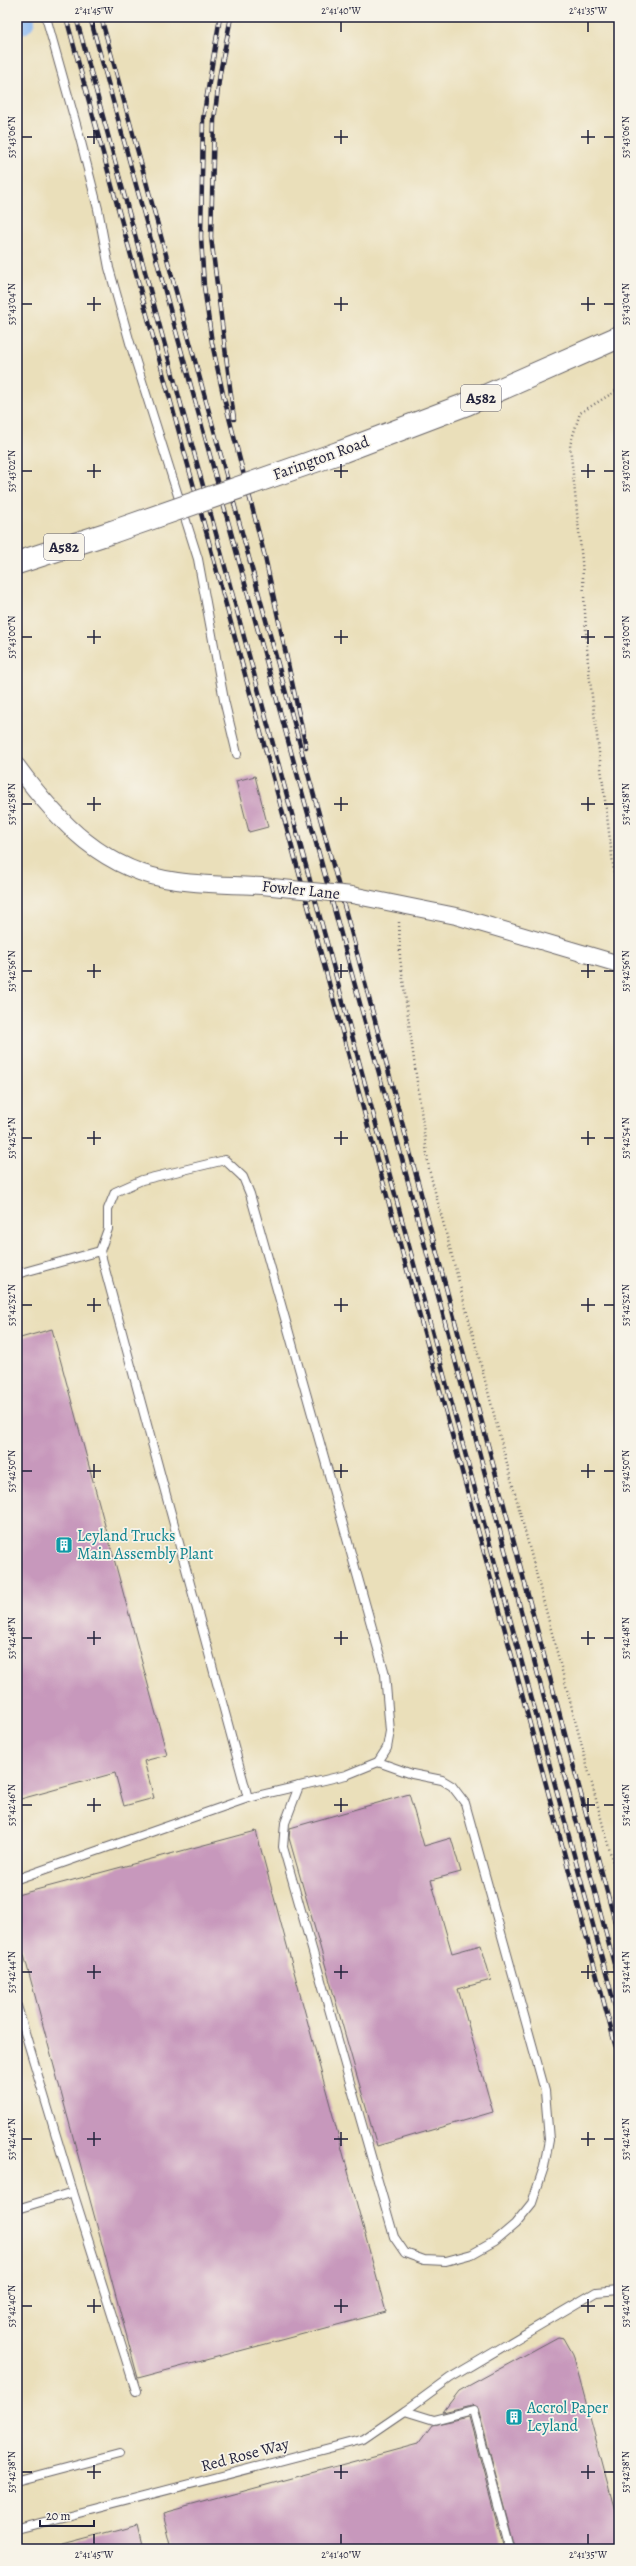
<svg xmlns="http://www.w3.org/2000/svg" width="636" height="2566" font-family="Alegreya,serif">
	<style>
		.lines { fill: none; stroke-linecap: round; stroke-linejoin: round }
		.river { stroke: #88b8f3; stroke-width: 32 }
		.building { fill: #c798bc }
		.lane-casing { stroke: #686467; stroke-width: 10 }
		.street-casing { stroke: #686467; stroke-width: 18 }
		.highway-casing { stroke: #686467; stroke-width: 24 }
		.path { stroke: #686467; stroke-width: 2.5; stroke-dasharray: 1 3; stroke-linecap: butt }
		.lane { stroke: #fff; stroke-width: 8 }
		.street { stroke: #fff; stroke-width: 16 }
		.highway { stroke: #fff; stroke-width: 22 }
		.rail-casing { stroke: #22223b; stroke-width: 4.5 }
		.rail { stroke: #f7f3e8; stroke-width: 3; stroke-dasharray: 9; stroke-linecap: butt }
		.street-bridge-casing { stroke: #686467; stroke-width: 18; stroke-linecap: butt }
		.highway-bridge-casing { stroke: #686467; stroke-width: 24; stroke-linecap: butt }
		.street-bridge { stroke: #fff; stroke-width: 16 }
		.highway-bridge { stroke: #fff; stroke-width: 22 }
		.ticks { fill: none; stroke: #22223b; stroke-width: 1.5 }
		.labels { text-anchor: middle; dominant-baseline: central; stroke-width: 3.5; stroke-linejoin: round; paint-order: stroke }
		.shield { fill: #f7f3e8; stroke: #62616f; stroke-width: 1 }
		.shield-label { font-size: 15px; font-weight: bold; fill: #22223b }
		.street-label { font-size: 16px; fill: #22223b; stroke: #f7f3e8 }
		.culture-label { font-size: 16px; fill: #0d838f; stroke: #f7f3e8; text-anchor: start }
		.neatline { fill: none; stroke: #22223b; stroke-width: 1.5 }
		.ticks-label { font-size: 10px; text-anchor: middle; fill: #22223b }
	</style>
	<rect width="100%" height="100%" fill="#f7f3e8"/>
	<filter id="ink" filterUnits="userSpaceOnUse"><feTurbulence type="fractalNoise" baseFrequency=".025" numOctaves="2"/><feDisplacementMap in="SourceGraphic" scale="8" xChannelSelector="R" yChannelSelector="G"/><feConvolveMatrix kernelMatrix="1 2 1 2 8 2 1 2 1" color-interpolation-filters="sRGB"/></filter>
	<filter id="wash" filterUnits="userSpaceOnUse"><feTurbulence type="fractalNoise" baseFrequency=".012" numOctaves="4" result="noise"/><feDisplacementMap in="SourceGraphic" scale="16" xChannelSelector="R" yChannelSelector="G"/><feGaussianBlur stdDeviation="0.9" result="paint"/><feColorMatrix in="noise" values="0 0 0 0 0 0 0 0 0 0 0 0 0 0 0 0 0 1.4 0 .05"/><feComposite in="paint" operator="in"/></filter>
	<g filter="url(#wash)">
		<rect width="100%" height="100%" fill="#eadfba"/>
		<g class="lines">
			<path class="river" d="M17,18L19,19"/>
		</g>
		<g id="blocks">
			<g class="building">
				<path d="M255,776L268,827L249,832L236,781Z"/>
				<path d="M52,1329L167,1755L144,1761L154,1798L124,1806L115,1773L17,1800V1339Z"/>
				<path d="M409,1794L424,1846L451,1838L461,1872L431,1880L452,1953L481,1945L491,1980L458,1989L493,2112L377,2146L289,1838L290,1828Z"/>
				<path d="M256,1831L386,2312L138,2378L17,1929V1895Z"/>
				<path d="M558,2337L564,2338L573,2354L619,2526V2549H515L478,2408L472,2405L443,2412L459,2391Z"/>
				<path d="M469,2417L504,2549H172L163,2513L418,2444L432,2425Z"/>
				<path d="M138,2524L144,2549H64L63,2544Z"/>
			</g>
		</g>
	</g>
	<g filter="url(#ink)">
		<use href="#blocks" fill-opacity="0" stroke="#686467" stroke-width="1"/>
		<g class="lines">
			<g class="lane-casing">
				<g id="lane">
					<path d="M46,17L81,142L98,209L109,268L130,343L198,559L224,700L237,754"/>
					<path d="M100,1251L108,1229V1209L115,1192L142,1180L225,1160L243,1177L250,1194L385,1674L390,1731L387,1748L378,1762L346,1775L248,1798"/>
					<path d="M17,1274L100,1251L248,1798L17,1879"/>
					<path d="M299,1786L285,1823L283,1847L394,2237L405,2253L424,2260L446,2261L472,2254L495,2241L515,2224L532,2203L544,2167L549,2140L545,2091L465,1803L452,1786L442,1780L412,1774L378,1762"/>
					<path d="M17,2006L73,2192L17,2209"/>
					<path d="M73,2192L136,2391"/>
					<path d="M405,2411L450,2378L596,2292L619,2290"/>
					<path d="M17,2481L119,2454"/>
					<path d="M17,2529L364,2439L405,2411L434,2420L473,2410L510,2549"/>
				</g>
			</g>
			<g class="street-casing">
				<g id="street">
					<path d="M17,766C58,822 105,872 177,881C205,885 234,885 262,886"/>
					<path d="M352,895L456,916L619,964"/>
				</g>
			</g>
			<g class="highway-casing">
				<g id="highway">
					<path d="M341,452L467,404L619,337"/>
					<path d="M17,563L112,532"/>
				</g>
			</g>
			<g class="path">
				<path d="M619,389L580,413L570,445L582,561L588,664L619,912"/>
				<path d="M399,922L400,958L429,1169L619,1886"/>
			</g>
			<use href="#lane" class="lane"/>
			<use href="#street" class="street"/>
			<use href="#highway" class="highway"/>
			<g class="rail-casing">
				<g id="rail">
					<path d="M66,17L498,1604L619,2059"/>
					<path d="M76,17L619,2021"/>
					<path d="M90,17L391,1117L619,1983"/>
					<path d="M101,17L354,942L619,1937"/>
					<path d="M220,17L203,119L201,237L204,286L212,343L223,394L265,557L306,747"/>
					<path d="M231,17L220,73L214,120L211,237L234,419"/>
				</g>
			</g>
			<use href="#rail" class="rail"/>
			<g class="street-bridge-casing">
				<path id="street-bridge" d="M262,886L352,895"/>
			</g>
			<g class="highway-bridge-casing">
				<path id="highway-bridge" d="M112,532L341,452"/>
			</g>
			<use href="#street-bridge" class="street-bridge"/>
			<use href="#highway-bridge" class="highway-bridge"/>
		</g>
	</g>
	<path class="ticks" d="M94,22V32M341,22V32M588,22V32M94,130V144M341,130V144M588,130V144M22,137H32M87,137H101M334,137H348M581,137H595M604,137H614M94,297V311M341,297V311M588,297V311M22,304H32M87,304H101M334,304H348M581,304H595M604,304H614M94,464V478M341,464V478M588,464V478M22,471H32M87,471H101M334,471H348M581,471H595M604,471H614M94,630V644M341,630V644M588,630V644M22,637H32M87,637H101M334,637H348M581,637H595M604,637H614M94,797V811M341,797V811M588,797V811M22,804H32M87,804H101M334,804H348M581,804H595M604,804H614M94,964V978M341,964V978M588,964V978M22,971H32M87,971H101M334,971H348M581,971H595M604,971H614M94,1131V1145M341,1131V1145M588,1131V1145M22,1138H32M87,1138H101M334,1138H348M581,1138H595M604,1138H614M94,1298V1312M341,1298V1312M588,1298V1312M22,1305H32M87,1305H101M334,1305H348M581,1305H595M604,1305H614M94,1464V1478M341,1464V1478M588,1464V1478M22,1471H32M87,1471H101M334,1471H348M581,1471H595M604,1471H614M94,1631V1645M341,1631V1645M588,1631V1645M22,1638H32M87,1638H101M334,1638H348M581,1638H595M604,1638H614M94,1798V1812M341,1798V1812M588,1798V1812M22,1805H32M87,1805H101M334,1805H348M581,1805H595M604,1805H614M94,1965V1979M341,1965V1979M588,1965V1979M22,1972H32M87,1972H101M334,1972H348M581,1972H595M604,1972H614M94,2132V2146M341,2132V2146M588,2132V2146M22,2139H32M87,2139H101M334,2139H348M581,2139H595M604,2139H614M94,2299V2313M341,2299V2313M588,2299V2313M22,2306H32M87,2306H101M334,2306H348M581,2306H595M604,2306H614M94,2465V2479M341,2465V2479M588,2465V2479M22,2472H32M87,2472H101M334,2472H348M581,2472H595M604,2472H614M94,2534V2544M341,2534V2544M588,2534V2544"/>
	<defs>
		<g id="building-square" transform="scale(0.9)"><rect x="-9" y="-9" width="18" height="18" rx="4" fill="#0f9aa8" stroke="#f7f3e8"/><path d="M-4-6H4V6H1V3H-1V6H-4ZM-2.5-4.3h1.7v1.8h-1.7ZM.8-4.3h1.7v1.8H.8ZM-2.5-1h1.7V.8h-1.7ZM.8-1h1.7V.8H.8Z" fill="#fff"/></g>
	</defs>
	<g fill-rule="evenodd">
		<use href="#building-square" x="64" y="1545"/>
		<use href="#building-square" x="514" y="2417"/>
	</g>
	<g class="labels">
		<g class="shield">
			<rect x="461" y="385" width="40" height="26" rx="3"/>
			<rect x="44" y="534" width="40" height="26" rx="3"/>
		</g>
		<g class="shield-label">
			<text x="481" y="398">A582</text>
			<text x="64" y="547">A582</text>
		</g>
		<g class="street-label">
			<text transform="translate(321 458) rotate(-20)">Farington Road</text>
			<text transform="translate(301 890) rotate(6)">Fowler Lane</text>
			<text transform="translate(245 2455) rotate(-15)">Red Rose Way</text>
		</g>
		<g class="culture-label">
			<text x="77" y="1536">Leyland Trucks<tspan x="77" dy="18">Main Assembly Plant</tspan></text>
			<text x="527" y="2408">Accrol Paper<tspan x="527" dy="18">Leyland</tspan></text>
		</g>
	</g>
	<rect width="636" height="2566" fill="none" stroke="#f7f3e8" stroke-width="44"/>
	<path d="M40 2520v6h54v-6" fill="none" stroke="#22223b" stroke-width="2"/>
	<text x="46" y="2520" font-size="12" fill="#22223b" stroke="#f7f3e8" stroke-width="3" paint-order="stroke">20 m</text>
	<rect x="22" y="22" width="592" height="2522" class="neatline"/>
	<g class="ticks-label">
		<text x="94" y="14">2°41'45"W</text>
		<text x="341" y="14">2°41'40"W</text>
		<text x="588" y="14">2°41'35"W</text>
		<text transform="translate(11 137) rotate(-90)" y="4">53°43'06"N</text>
		<text transform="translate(625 137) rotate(-90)" y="4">53°43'06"N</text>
		<text transform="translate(11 304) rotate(-90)" y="4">53°43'04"N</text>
		<text transform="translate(625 304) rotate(-90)" y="4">53°43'04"N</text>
		<text transform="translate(11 471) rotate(-90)" y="4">53°43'02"N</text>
		<text transform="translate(625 471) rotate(-90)" y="4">53°43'02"N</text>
		<text transform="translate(11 637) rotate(-90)" y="4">53°43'00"N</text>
		<text transform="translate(625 637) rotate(-90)" y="4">53°43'00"N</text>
		<text transform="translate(11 804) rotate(-90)" y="4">53°42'58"N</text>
		<text transform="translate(625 804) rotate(-90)" y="4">53°42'58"N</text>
		<text transform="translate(11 971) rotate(-90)" y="4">53°42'56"N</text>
		<text transform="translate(625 971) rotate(-90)" y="4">53°42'56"N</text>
		<text transform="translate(11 1138) rotate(-90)" y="4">53°42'54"N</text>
		<text transform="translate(625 1138) rotate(-90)" y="4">53°42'54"N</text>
		<text transform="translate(11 1305) rotate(-90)" y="4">53°42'52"N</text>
		<text transform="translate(625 1305) rotate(-90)" y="4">53°42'52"N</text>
		<text transform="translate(11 1471) rotate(-90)" y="4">53°42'50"N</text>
		<text transform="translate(625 1471) rotate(-90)" y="4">53°42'50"N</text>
		<text transform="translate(11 1638) rotate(-90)" y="4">53°42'48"N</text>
		<text transform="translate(625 1638) rotate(-90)" y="4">53°42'48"N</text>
		<text transform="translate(11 1805) rotate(-90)" y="4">53°42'46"N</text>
		<text transform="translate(625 1805) rotate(-90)" y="4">53°42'46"N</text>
		<text transform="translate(11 1972) rotate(-90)" y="4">53°42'44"N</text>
		<text transform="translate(625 1972) rotate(-90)" y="4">53°42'44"N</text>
		<text transform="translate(11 2139) rotate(-90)" y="4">53°42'42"N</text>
		<text transform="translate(625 2139) rotate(-90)" y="4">53°42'42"N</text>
		<text transform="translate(11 2306) rotate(-90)" y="4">53°42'40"N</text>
		<text transform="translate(625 2306) rotate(-90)" y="4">53°42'40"N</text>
		<text transform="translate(11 2472) rotate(-90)" y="4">53°42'38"N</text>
		<text transform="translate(625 2472) rotate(-90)" y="4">53°42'38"N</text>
		<text x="94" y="2558">2°41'45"W</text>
		<text x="341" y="2558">2°41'40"W</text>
		<text x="588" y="2558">2°41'35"W</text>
	</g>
</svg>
